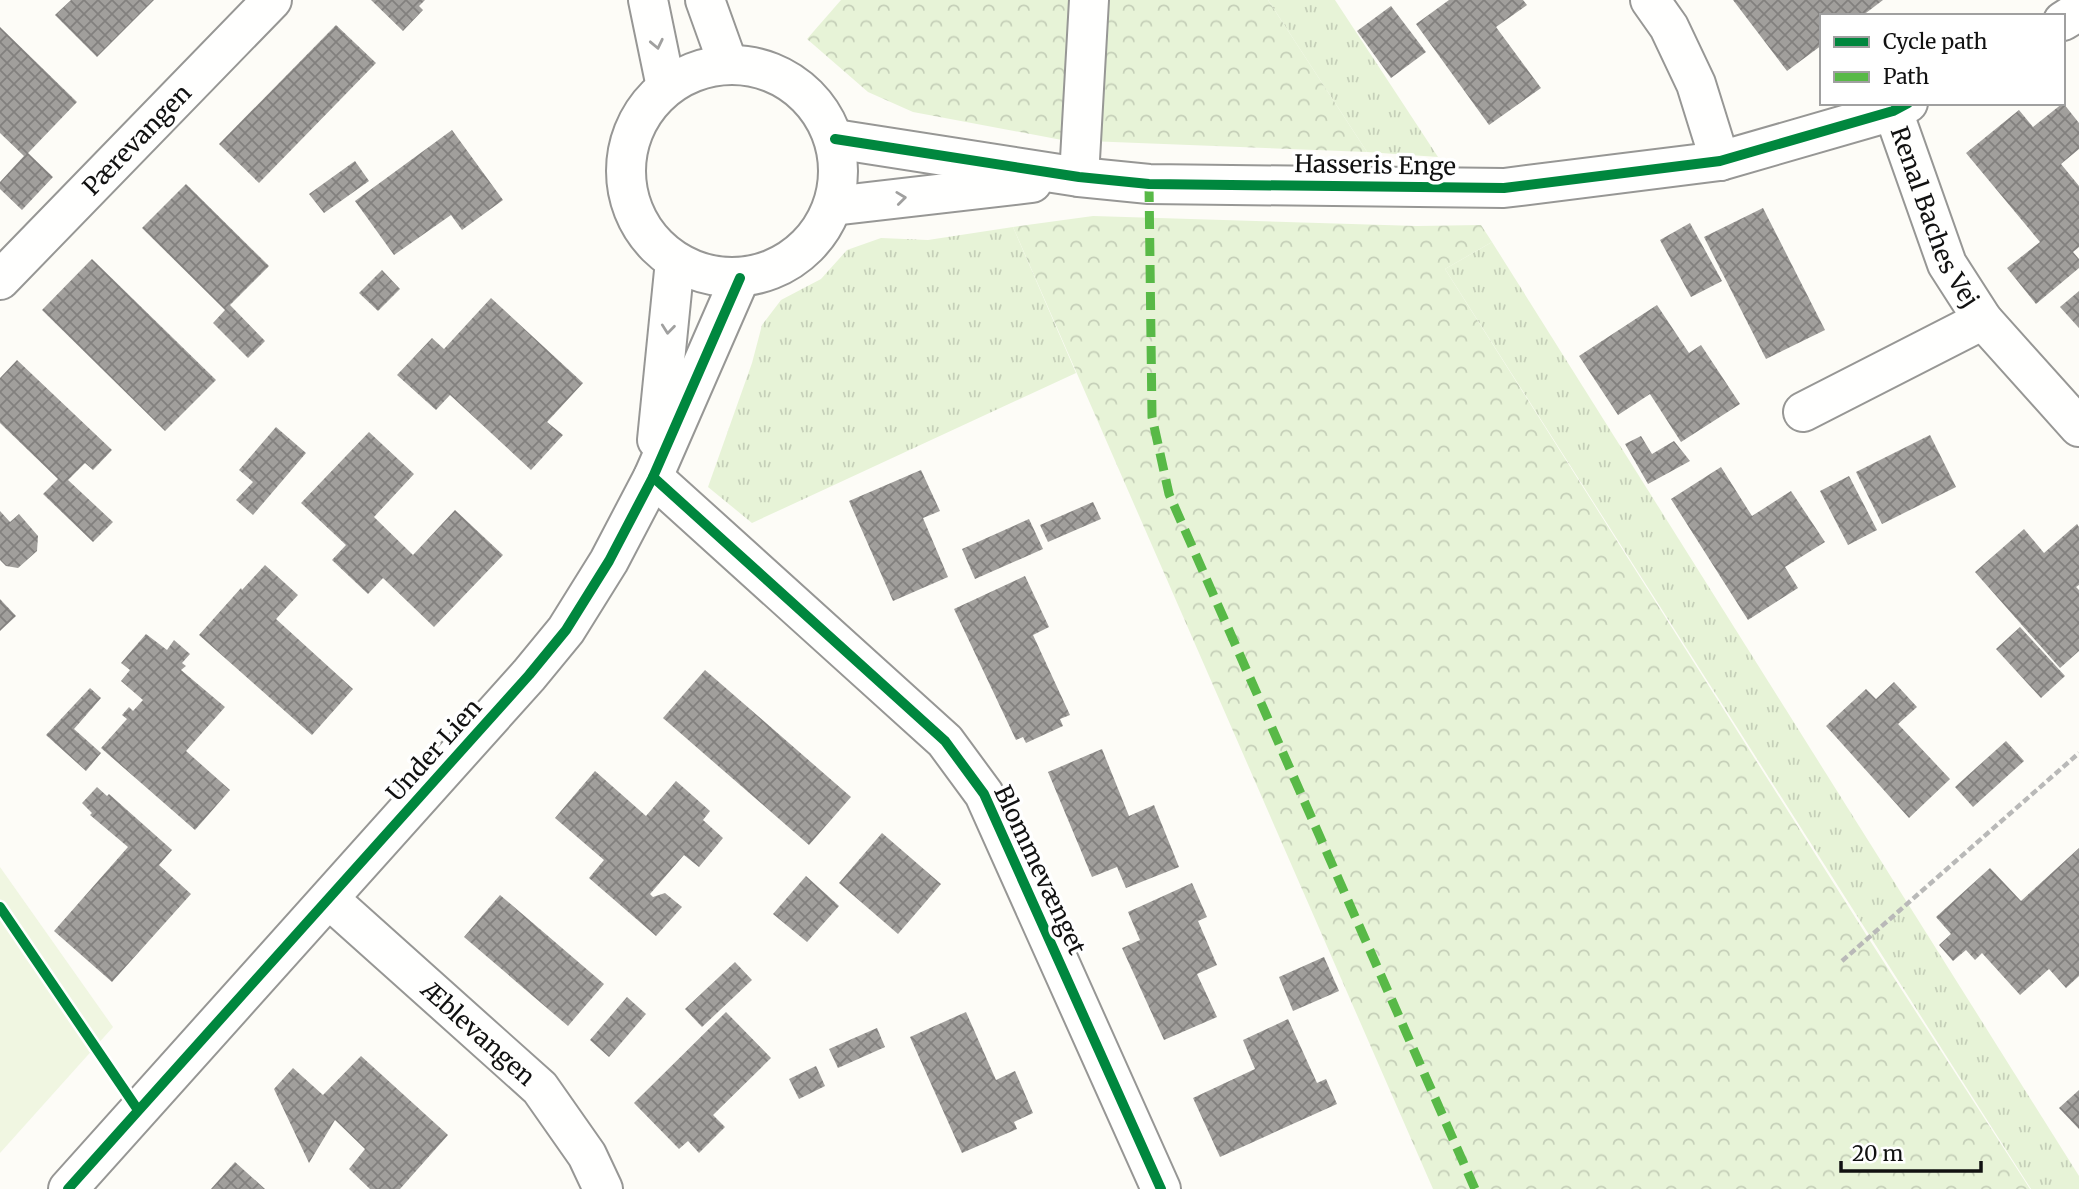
<svg xmlns="http://www.w3.org/2000/svg" width="2079" height="1189" font-family="Merriweather,serif">
	<style>
		.grass { fill: url(#grass-tufts) }
		.park { fill: url(#park-crowns) }
		.pitch { fill: #f0f6e1 }
		.building { fill: url(#building-cross-hatch) }
		.lines { fill: none; stroke-linecap: round; stroke-linejoin: round }
		.minor-casing { stroke: #979795; stroke-width: 42 }
		.path { stroke: #b9b9b8; stroke-width: 4.5; stroke-dasharray: 7 3.5; stroke-linecap: butt }
		.minor { stroke: #fffffe; stroke-width: 38 }
		.quiet { stroke: #58b947; stroke-width: 9; stroke-dasharray: 18 9; stroke-linecap: butt }
		.cycleway-casing { stroke: #fff; stroke-width: 15 }
		.cycleway { stroke: #00873e; stroke-width: 10 }
		.oneway { stroke: #a0a09f }
		.labels { text-anchor: middle; dominant-baseline: central; stroke-width: 7; stroke-linejoin: round; paint-order: stroke }
		.street-label { font-size: 24px; fill: #111; stroke: #fff }
	</style>
	<defs>
		<pattern id="grass-tufts" width="24" height="20" patternUnits="userSpaceOnUse" patternTransform="scale(1.75)"><rect width="24" height="20" fill="#e7f3d7"/><path d="M3 7l-1-3M5 7V3M7 7l1-3M15 17l-1-3M17 17v-4M19 17l1-3" fill="none" stroke="#c5cfb8"/></pattern>
		<pattern id="park-crowns" width="20" height="18" patternUnits="userSpaceOnUse" patternTransform="scale(1.75)"><rect width="20" height="18" fill="#e7f3d7"/><path d="M2 6a3 3 0 1 1 6 0M12 15a3 3 0 1 1 6 0" fill="none" stroke="#c5cfb8"/></pattern>
		<pattern id="building-cross-hatch" width="8" height="8" patternUnits="userSpaceOnUse" patternTransform="scale(1.75)"><rect width="8" height="8" fill="#a19f9c"/><path d="M0 0l8 8M0 8l8-8" fill="none" stroke="#82807e"/></pattern>
	</defs>
	<rect width="100%" height="100%" fill="#fdfcf7"/>
	<g class="grass">
		<path d="M1268,0H1335L1438,157L1367,152Z"/>
		<path d="M1013,227L1076,373L752,523L708,487L752,363L762,325L781,300L821,279L847,250L881,238L928,240Z"/>
		<path d="M1492,242L2079,1176V1189H2031L1445,269Z"/>
	</g>
	<g class="park">
		<path d="M841,0H1268L1367,152L1062,140L913,112L868,92L807,39Z"/>
		<path d="M1093,216L1417,226L1481,225L1492,242L1445,269L1867,936L2030,1189H1433L1013,227Z"/>
	</g>
	<path class="pitch" d="M0,867L113,1027L0,1153Z"/>
	<g class="building">
		<path d="M71,0H154L97,57L55,15Z"/>
		<path d="M371,0H425L419,6L423,10L403,31Z"/>
		<path d="M1449,0H1523L1527,5L1496,27L1541,88L1489,125L1416,24Z"/>
		<path d="M1733,0H1883L1862,16H1822V45L1787,71Z"/>
		<path d="M1391,6L1426,52L1391,78L1357,31Z"/>
		<path d="M336,25L376,63L259,183L219,144Z"/>
		<path d="M0,27L77,102L28,153L53,177L22,210L0,189V182L24,156L0,133Z"/>
		<path d="M2063,103L2079,123V149L2061,164L2079,186V247L2073,252L2079,259V268L2036,304L2007,268L2040,242L1966,153L2019,110L2033,127Z"/>
		<path d="M452,130L503,200L462,230L451,215L394,255L355,201Z"/>
		<path d="M355,161L369,181L324,213L309,194Z"/>
		<path d="M186,184L269,266L230,305L265,341L248,358L213,323L225,310L142,228Z"/>
		<path d="M1763,208L1825,330L1766,359L1704,237Z"/>
		<path d="M1690,223L1722,281L1691,297L1660,240Z"/>
		<path d="M92,259L216,380L165,431L42,310Z"/>
		<path d="M382,270L400,289L378,311L359,293Z"/>
		<path d="M2079,291V328L2060,307Z"/>
		<path d="M491,298L583,383L547,422L563,435L531,470L450,395L436,410L397,375L432,338L444,349Z"/>
		<path d="M1657,305L1689,353L1701,345L1740,404L1681,442L1650,394L1618,415L1579,356Z"/>
		<path d="M17,360L112,450L93,470L85,463L68,480L113,522L93,542L43,494L58,479L0,423V378Z"/>
		<path d="M276,427L306,453L253,515L236,500L253,482L239,470Z"/>
		<path d="M369,432L414,474L374,517L413,555L455,510L503,555L434,627L383,578L368,594L332,560L346,545L301,503Z"/>
		<path d="M1930,435L1956,487L1882,524L1856,472Z"/>
		<path d="M1641,436L1652,454L1674,441L1690,461L1648,484L1625,444Z"/>
		<path d="M1721,467L1752,516L1791,491L1825,542L1785,567L1798,588L1748,620L1671,499Z"/>
		<path d="M921,470L940,511L923,518L948,577L893,601L849,501Z"/>
		<path d="M1849,476L1877,530L1848,545L1820,491Z"/>
		<path d="M1093,502L1101,519L1048,542L1040,525Z"/>
		<path d="M0,511L10,522L19,514L38,536L37,551L18,568L6,566L0,560Z"/>
		<path d="M1029,519L1043,549L975,579L962,549Z"/>
		<path d="M2077,524L2079,527V585L2076,587L2079,590V651L2060,668L1975,572L2024,529L2044,553Z"/>
		<path d="M265,565L298,595L276,619L353,689L312,735L199,635L241,588L242,590Z"/>
		<path d="M1025,576L1049,627L1033,635L1070,715L1060,719L1063,726L1026,743L1023,737L1016,740L954,609Z"/>
		<path d="M0,599L16,616L0,631Z"/>
		<path d="M2020,627L2065,676L2041,698L1996,649Z"/>
		<path d="M146,634L167,650L174,640L190,654L182,663L186,666L181,670L225,707L186,751L230,790L195,830L101,748L127,719L122,715L129,707L133,711L143,700L121,681L130,670L121,663Z"/>
		<path d="M705,670L851,797L809,845L663,718Z"/>
		<path d="M1894,682L1917,707L1898,724L1950,779L1909,818L1826,726L1866,689L1876,699Z"/>
		<path d="M90,688L101,698L74,729L101,753L86,771L46,735Z"/>
		<path d="M2006,741L2024,761L1973,807L1955,787Z"/>
		<path d="M1102,749L1129,816L1154,805L1179,867L1126,888L1117,867L1092,877L1048,772Z"/>
		<path d="M595,771L646,816L676,781L710,811L703,820L723,838L699,867L684,855L650,894L653,897L665,893L682,907L656,936L589,878L604,860L555,818Z"/>
		<path d="M97,787L107,796L109,794L172,850L159,865L191,894L112,982L54,931L128,847L90,815L92,813L82,803Z"/>
		<path d="M882,833L941,884L898,934L839,883Z"/>
		<path d="M2079,848V976L2066,988L2049,969L2020,995L1982,953L1975,960L1966,950L1953,961L1939,945L1951,934L1936,917L1990,868L2021,901Z"/>
		<path d="M806,876L839,906L807,942L773,914Z"/>
		<path d="M1192,883L1207,917L1198,921L1217,965L1197,974L1217,1017L1164,1040L1122,948L1140,940L1128,912Z"/>
		<path d="M500,895L604,984L568,1026L464,937Z"/>
		<path d="M1324,957L1339,991L1293,1011L1279,977Z"/>
		<path d="M735,962L752,980L702,1027L685,1009Z"/>
		<path d="M627,997L646,1014L609,1057L590,1040Z"/>
		<path d="M726,1012L771,1058L713,1115L725,1127L699,1153L688,1141L679,1149L634,1103Z"/>
		<path d="M966,1012L996,1080L1015,1071L1033,1113L1014,1122L1017,1129L962,1153L910,1037Z"/>
		<path d="M1288,1019L1317,1083L1326,1079L1337,1104L1220,1157L1193,1098L1255,1069L1243,1040Z"/>
		<path d="M877,1028L885,1047L838,1068L829,1049Z"/>
		<path d="M361,1056L448,1135L400,1189H370L349,1169L365,1149L335,1120L309,1163L274,1089L293,1068L323,1095Z"/>
		<path d="M816,1066L825,1086L799,1099L789,1079Z"/>
		<path d="M2079,1090V1129L2059,1108Z"/>
		<path d="M235,1162L265,1189H211Z"/>
	</g>
	<g class="lines">
		<g class="minor-casing">
			<g id="minor">
				<path d="M648,0L666,87"/>
				<path d="M705,0L728,64"/>
				<path d="M1650,0L1669,27L1696,84L1720,161"/>
				<path d="M2063,21L2079,11"/>
				<circle cx="732" cy="171" r="106"/>
				<path id="s1" d="M1893,111L1947,264L1983,320L2079,427"/>
				<path d="M835,139L1079,177L1149,184L1504,188L1720,161L1893,111L1908,103"/>
				<path d="M1079,177L1089,0"/>
				<path d="M833,206L1032,183"/>
				<path id="s2" d="M0,280L272,0"/>
				<path d="M1803,412L1983,320"/>
				<path d="M657,440L675,261"/>
				<path d="M653,477L945,741L984,794L1161,1189"/>
				<path id="s3" d="M329,899L540,1088L587,1155L603,1189"/>
				<path d="M68,1189L529,675L566,630L609,561L653,477L740,278"/>
			</g>
		</g>
		<path class="path" d="M1842,961L2079,753"/>
		<use href="#minor" class="minor"/>
		<path class="quiet" d="M1149,184L1152,417L1169,494L1475,1189"/>
		<g class="cycleway-casing">
			<g id="cycleway">
				<path d="M835,139L1079,177L1149,184L1504,188L1720,161L1893,111L1908,103"/>
				<path d="M653,477L945,741L984,794L1161,1189"/>
				<path d="M0,907L138,1110"/>
				<path d="M68,1189L529,675L566,630L609,561L653,477L740,278"/>
			</g>
		</g>
		<use href="#cycleway" class="cycleway"/>
	</g>
	<defs><path id="oneway-chevron" d="M-2-3.5L2.5 0L-2 3.5" fill="none" stroke-width="1.6" stroke-linecap="round" stroke-linejoin="round" transform="scale(1.75)"/></defs>
	<g class="oneway">
		<use href="#oneway-chevron" transform="translate(657 44) rotate(78)"/>
		<use href="#oneway-chevron" transform="translate(901 198) rotate(-7)"/>
		<use href="#oneway-chevron" transform="translate(668 329) rotate(96)"/>
	</g>
	<g class="labels">
		<g class="street-label">
			<text stroke="none"><textPath href="#s2" startOffset="196">Pærevangen</textPath></text>
			<text transform="translate(1375 165) rotate(1)">Hasseris Enge</text>
			<text stroke="none"><textPath href="#s1" startOffset="114">Renal Baches Vej</textPath></text>
			<text transform="translate(434 750) rotate(-48)">Under Lien</text>
			<text transform="translate(1040 870) rotate(65)">Blommevænget</text>
			<text stroke="none"><textPath href="#s3" startOffset="201">Æblevangen</textPath></text>
		</g>
	</g>
	<rect x="1820" y="14" width="245" height="91" fill="#ffffff" stroke="#a0a0a0" stroke-width="2"/>
	<rect x="1834" y="37" width="35" height="10" fill="#00873e" stroke="#a0a0a0" stroke-width="2"/>
	<text x="1883" y="49" font-size="21" fill="#111111">Cycle path</text>
	<rect x="1834" y="72" width="35" height="10" fill="#58b947" stroke="#a0a0a0" stroke-width="2"/>
	<text x="1883" y="84" font-size="21" fill="#111111">Path</text>
	<path d="M1841 1161v10h140v-10" fill="none" stroke="#111111" stroke-width="3.5"/>
	<text x="1852" y="1161" font-size="21" fill="#111111" stroke="#ffffff" stroke-width="5" paint-order="stroke">20 m</text>
</svg>
